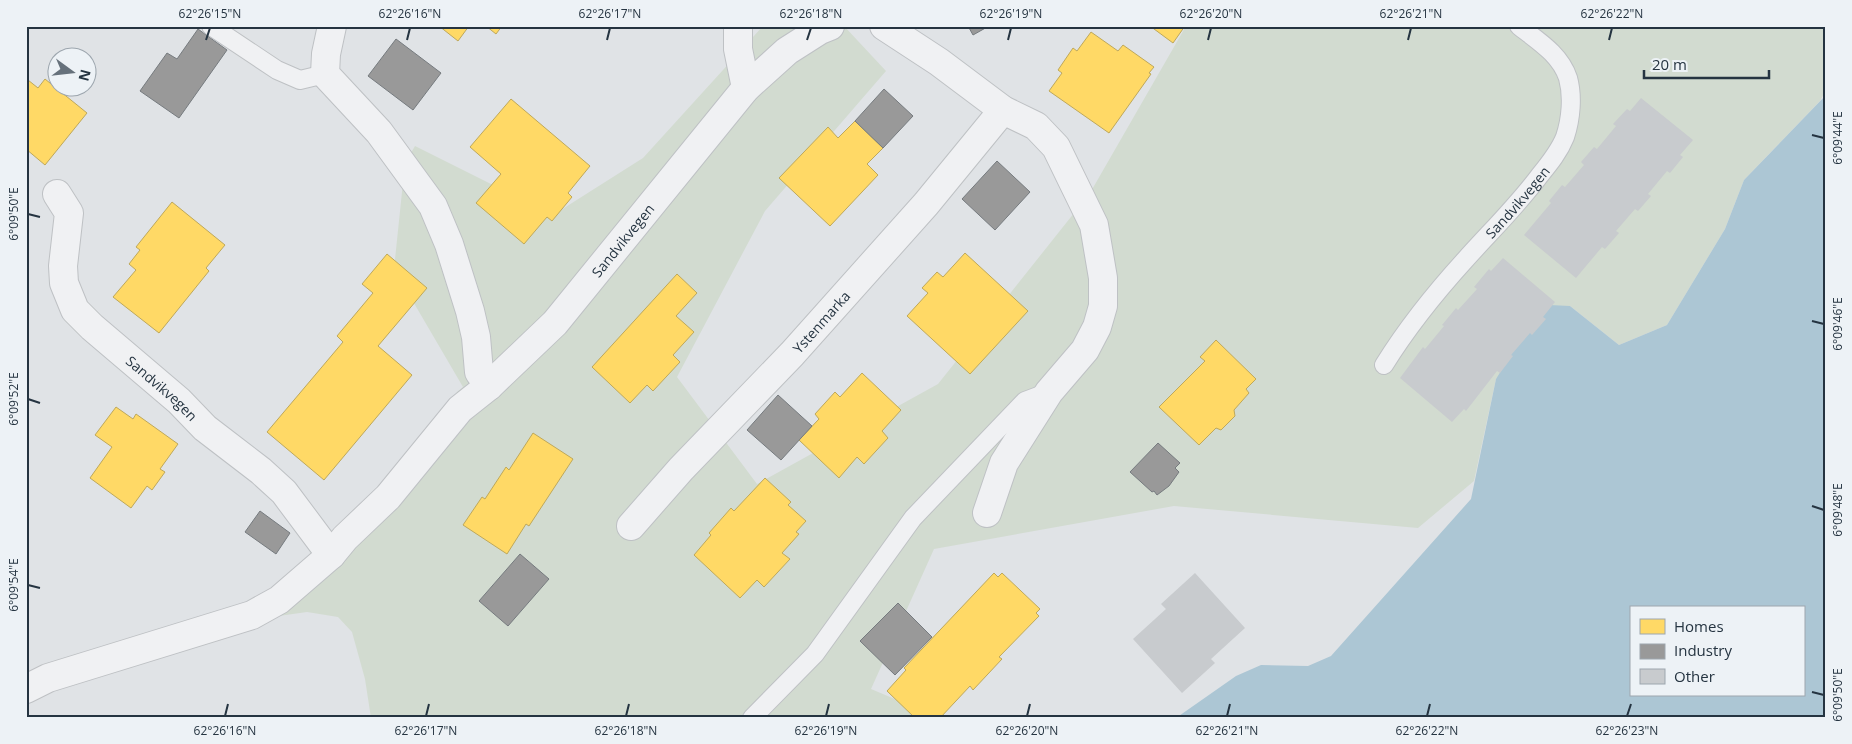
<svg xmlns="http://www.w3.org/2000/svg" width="1852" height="744" font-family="'Open Sans',sans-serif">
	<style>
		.green { fill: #d2dbd0 }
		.water { fill: #acc6d4; fill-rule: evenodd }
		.homes { fill: #ffd966; stroke: #bea85b }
		.industry { fill: #999; stroke: #767b7f }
		.building { fill: #c8cbce }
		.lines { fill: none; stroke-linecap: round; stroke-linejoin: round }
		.service-casing { stroke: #bec1c4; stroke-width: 20 }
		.minor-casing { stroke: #bec1c4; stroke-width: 30 }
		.service { stroke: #f0f1f3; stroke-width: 18 }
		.minor { stroke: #f0f1f3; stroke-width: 28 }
		.ticks { fill: none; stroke: #253441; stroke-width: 2 }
		.labels { text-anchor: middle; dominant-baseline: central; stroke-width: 5; stroke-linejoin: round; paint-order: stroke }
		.street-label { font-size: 14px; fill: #253441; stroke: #edf2f6 }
		.neatline { fill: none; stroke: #253441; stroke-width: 2 }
		.ticks-label { font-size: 12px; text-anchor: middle; fill: #253441 }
	</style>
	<rect width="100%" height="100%" fill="#e0e3e6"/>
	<path class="green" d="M763,26H844L886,71L765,211L677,377L757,484L938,384L1090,193L1186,26H1826V90L1820,101L1744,180L1725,229L1667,325L1619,345L1570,306L1496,379L1474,481L1418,528L1174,506L934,549L871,689L940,718H371L365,679L352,632L338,617L307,612L251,620L381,503L457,392L463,387L394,269L405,163L415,146L553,215L643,158Z"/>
	<path class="water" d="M1826,95V718H1176L1236,676L1261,665L1308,666L1331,656L1471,499L1496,379L1535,316L1549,305L1570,306L1619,345L1667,325L1725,229L1744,180ZM1631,608H1803V695H1631Z"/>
	<g class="homes">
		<path d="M439,26H469L458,41Z"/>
		<path d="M486,26H502L496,34Z"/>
		<path d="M1150,26H1185L1173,43Z"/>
		<path d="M1091,32L1118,51L1123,45L1154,67L1149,73L1151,74L1109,133L1049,91L1062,73L1058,70L1073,48L1077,51Z"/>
		<path d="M45,79L87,113L45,165L26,149V81L28,80L38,88Z"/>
		<path d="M511,99L590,166L568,193L572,197L552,221L547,217L524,244L476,203L501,174L470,147Z"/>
		<path d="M855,121L883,148L867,164L878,175L830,226L779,178L828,127L838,138Z"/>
		<path d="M172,202L225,245L206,268L209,271L159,333L113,297L136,270L129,264L140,250L136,247Z"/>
		<path d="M965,253L1028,311L970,374L907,316L928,293L922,288L937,272L943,277Z"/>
		<path d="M387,254L427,288L378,346L412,375L324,480L267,432L343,342L337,336L373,293L362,284Z"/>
		<path d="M677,274L697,293L676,316L694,332L673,355L680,362L653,391L647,385L630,403L592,367Z"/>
		<path d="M1216,340L1256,379L1246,389L1249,393L1234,410L1235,416L1221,430L1216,428L1199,445L1159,407L1205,361L1200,357Z"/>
		<path d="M862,373L901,410L882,431L888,438L864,464L857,457L839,478L799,440L819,419L815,414L835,392L840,397Z"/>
		<path d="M116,407L133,419L136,414L178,444L160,469L165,472L152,490L147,486L131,508L90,478L112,447L95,435Z"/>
		<path d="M533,433L573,459L529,526L526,524L507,554L463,525L482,497L485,499L506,467L509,470Z"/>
		<path d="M765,478L791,502L788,505L806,521L796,532L799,534L782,553L790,559L764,587L757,580L740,598L694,555L711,535L709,533L731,508L734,511Z"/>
		<path d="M994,573L998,577L1002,573L1040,609L1036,613L1039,616L999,657L1002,659L973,690L970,686L940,718H915L887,691L906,670L904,668Z"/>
	</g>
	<g class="industry">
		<path d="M968,26H989L973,35Z"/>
		<path d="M198,29L227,50L179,118L140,91L167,53L177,59Z"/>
		<path d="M396,39L441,73L413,110L368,76Z"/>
		<path d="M884,89L913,116L883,148L855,121Z"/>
		<path d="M997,161L1030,192L995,230L962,199Z"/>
		<path d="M778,395L812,426L781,460L747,430Z"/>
		<path d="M1158,443L1180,463L1175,468L1179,472L1169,486L1157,495L1154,491L1152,492L1130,472Z"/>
		<path d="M260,511L290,533L276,554L245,532Z"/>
		<path d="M520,554L549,579L508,626L479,601Z"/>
		<path d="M898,603L932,637L895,675L860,641Z"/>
	</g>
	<g class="building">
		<path d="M1641,98L1693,140L1680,155L1683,157L1670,173L1667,171L1648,194L1651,196L1638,211L1635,209L1616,231L1619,233L1605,249L1602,247L1576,278L1524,235L1551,203L1549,201L1562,185L1565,187L1584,165L1581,162L1594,147L1597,149L1616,126L1613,124L1627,109L1630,111Z"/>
		<path d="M1503,258L1555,302L1543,317L1546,319L1532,335L1530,333L1511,355L1513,356L1500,373L1497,371L1466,411L1464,409L1452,422L1400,378L1423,347L1425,349L1444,326L1442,325L1456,308L1458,310L1477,289L1474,287L1489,269L1491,271Z"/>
		<path d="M1195,573L1245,628L1211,659L1215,663L1182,693L1133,639L1166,609L1161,604Z"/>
	</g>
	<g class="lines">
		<g class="service-casing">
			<g id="service">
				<path d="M211,26L277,70L300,80L325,74"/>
				<path id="s1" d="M1384,365C1407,328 1435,293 1465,260C1490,232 1517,206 1540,175C1549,164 1559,152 1565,137C1571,119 1573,96 1568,78C1560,54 1538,41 1519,26"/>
				<path d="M752,718L815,654L913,518L1025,401L1049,392"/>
			</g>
		</g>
		<g class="minor-casing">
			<g id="minor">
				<path d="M332,26L326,54L325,74L379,132L433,206L449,244L470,311L476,337L479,372L489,386"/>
				<path d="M738,26V49L746,88"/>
				<path d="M884,26L939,62L1003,110L1036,126L1056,147L1094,225L1103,278V306L1097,327L1085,350L1049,392L1004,463L987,513"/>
				<path id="s2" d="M57,194L69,213L63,266L64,283L75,310L92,327L179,401L205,428L261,471L284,492L331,555"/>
				<path id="s3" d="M631,526L681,469L792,354L926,204L1003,110"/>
				<path id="s4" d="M26,689L48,678L252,615L279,600L331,555L345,538L388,497L460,409L489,386L555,323L746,88L787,51L820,30L830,26"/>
			</g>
		</g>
		<use href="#service" class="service"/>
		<use href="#minor" class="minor"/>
	</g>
	<path class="ticks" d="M206,40L210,28M407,40L410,28M607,40L610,28M807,40L811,28M1008,40L1011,28M1208,40L1211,28M1408,40L1411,28M1609,40L1612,28M1812,135L1824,138M28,214L40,217M1812,321L1824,324M28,399L40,403M1812,506L1824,510M28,585L40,588M1812,692L1824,695M225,716L228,704M426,716L429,704M626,716L629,704M826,716L829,704M1027,716L1030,704M1227,716L1230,704M1427,716L1430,704M1627,716L1631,704"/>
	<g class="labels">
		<g class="street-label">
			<text stroke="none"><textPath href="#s1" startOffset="211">Sandvikvegen</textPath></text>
			<text stroke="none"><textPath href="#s4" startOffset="768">Sandvikvegen</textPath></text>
			<text stroke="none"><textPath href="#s3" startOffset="279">Ystenmarka</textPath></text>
			<text stroke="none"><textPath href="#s2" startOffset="239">Sandvikvegen</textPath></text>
		</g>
	</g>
	<rect width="1852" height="744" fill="none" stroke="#edf2f6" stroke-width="55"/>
	<rect x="1630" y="606" width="175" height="90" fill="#edf2f6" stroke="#9da6ae"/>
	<rect x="1640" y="619" width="25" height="15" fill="#ffd966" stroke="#9da6ae"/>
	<text x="1674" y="632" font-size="15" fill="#253441">Homes</text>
	<rect x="1640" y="644" width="25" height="15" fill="#999999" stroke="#9da6ae"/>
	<text x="1674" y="656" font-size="15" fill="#253441">Industry</text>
	<rect x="1640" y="669" width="25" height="15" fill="#c8cbce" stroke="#9da6ae"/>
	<text x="1674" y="682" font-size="15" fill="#253441">Other</text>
	<g transform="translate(72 72) rotate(105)"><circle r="24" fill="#edf2f6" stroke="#9da6ae"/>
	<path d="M0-4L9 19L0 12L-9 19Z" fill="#66717b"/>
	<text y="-8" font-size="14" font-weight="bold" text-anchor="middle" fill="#253441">N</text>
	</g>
	<path d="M1644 70v8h125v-8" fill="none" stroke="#253441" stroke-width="2.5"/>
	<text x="1652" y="70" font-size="15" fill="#253441" stroke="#edf2f6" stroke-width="4" paint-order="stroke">20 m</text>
	<rect x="28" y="28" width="1796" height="688" class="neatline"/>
	<g class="ticks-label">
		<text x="210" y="18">62°26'15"N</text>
		<text x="410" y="18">62°26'16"N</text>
		<text x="610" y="18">62°26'17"N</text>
		<text x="811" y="18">62°26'18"N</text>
		<text x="1011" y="18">62°26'19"N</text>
		<text x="1211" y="18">62°26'20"N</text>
		<text x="1411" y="18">62°26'21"N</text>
		<text x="1612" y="18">62°26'22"N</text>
		<text transform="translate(1838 138) rotate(-90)" y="4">6°09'44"E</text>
		<text transform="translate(14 214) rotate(-90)" y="4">6°09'50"E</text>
		<text transform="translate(1838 324) rotate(-90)" y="4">6°09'46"E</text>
		<text transform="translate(14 399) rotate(-90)" y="4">6°09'52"E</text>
		<text transform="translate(1838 510) rotate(-90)" y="4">6°09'48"E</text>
		<text transform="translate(14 585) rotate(-90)" y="4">6°09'54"E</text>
		<text transform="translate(1838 695) rotate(-90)" y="4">6°09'50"E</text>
		<text x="225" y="735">62°26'16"N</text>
		<text x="426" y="735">62°26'17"N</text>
		<text x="626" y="735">62°26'18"N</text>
		<text x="826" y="735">62°26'19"N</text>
		<text x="1027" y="735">62°26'20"N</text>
		<text x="1227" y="735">62°26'21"N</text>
		<text x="1427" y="735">62°26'22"N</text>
		<text x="1627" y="735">62°26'23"N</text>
	</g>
</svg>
